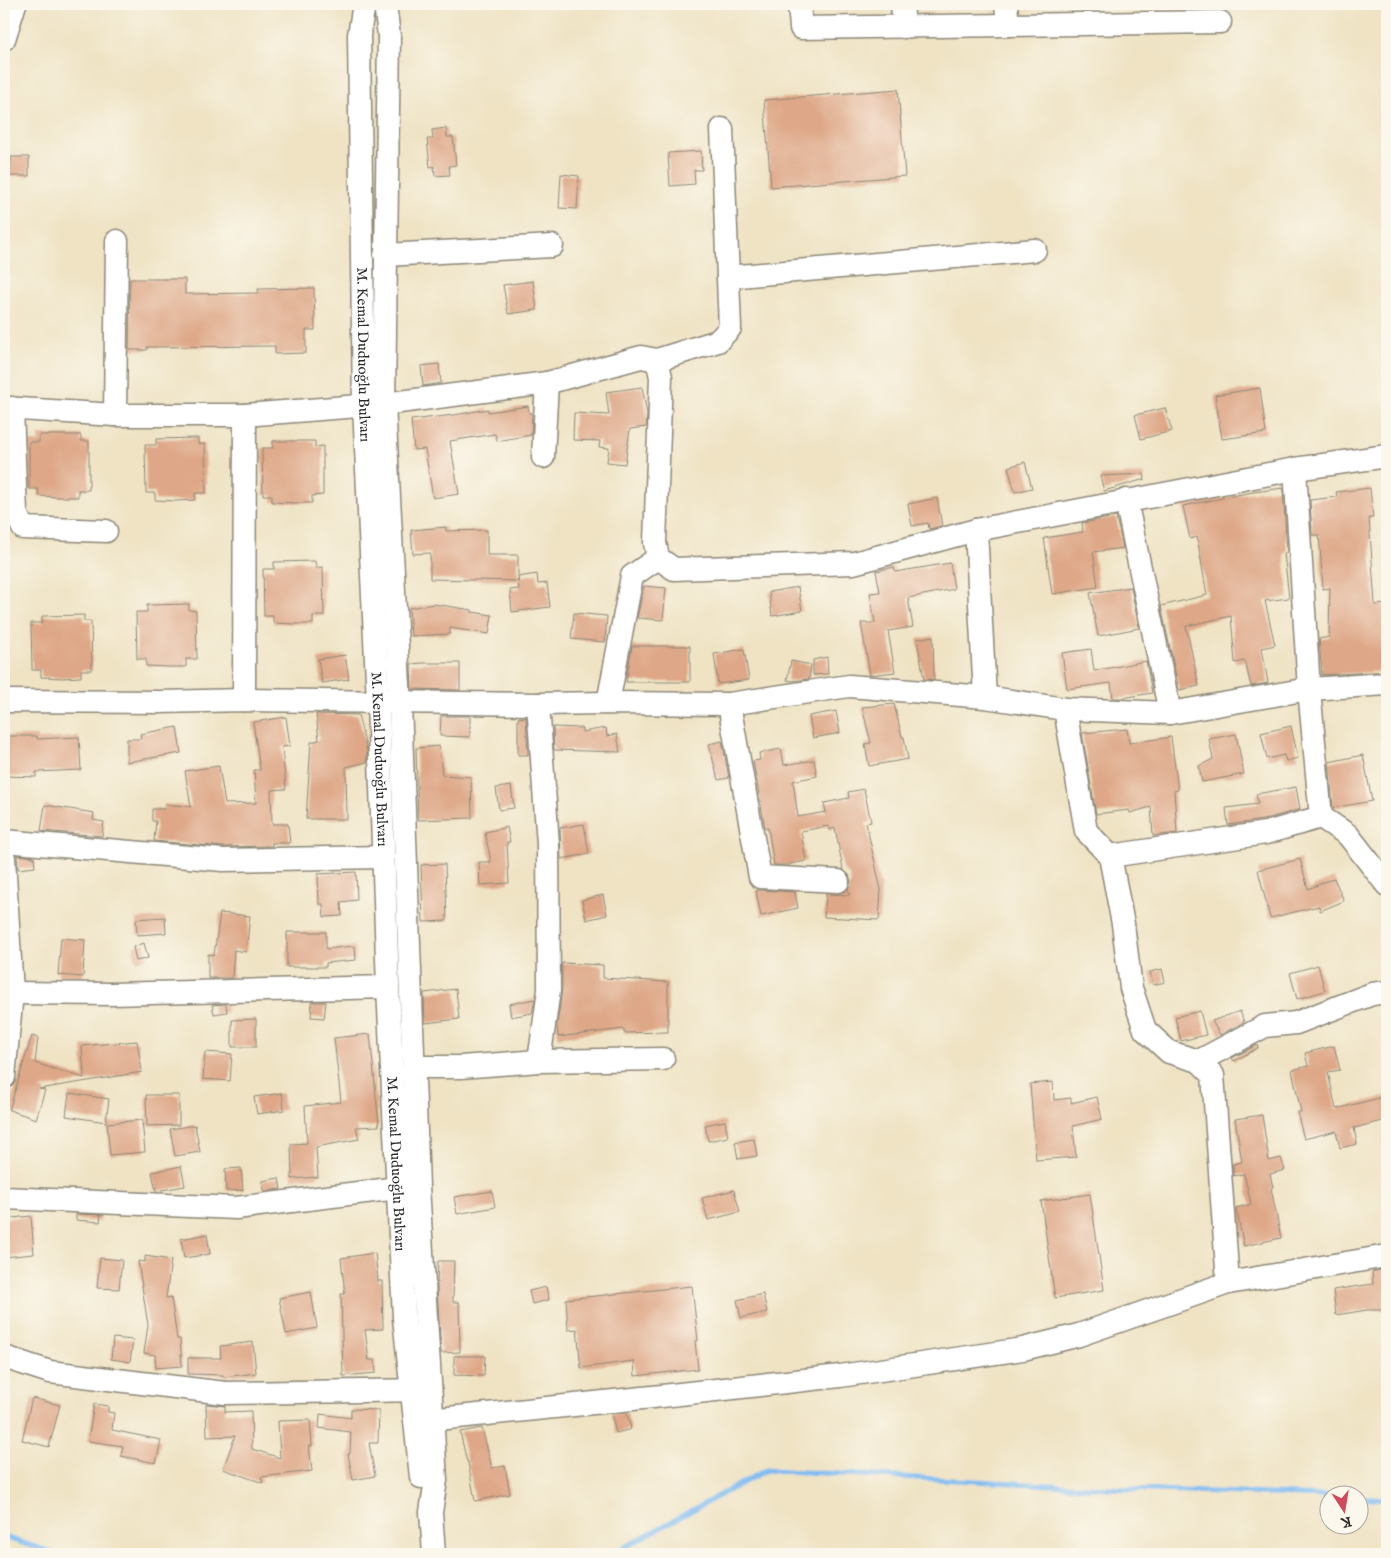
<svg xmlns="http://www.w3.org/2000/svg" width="1391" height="1558" font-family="'IM FELL English',serif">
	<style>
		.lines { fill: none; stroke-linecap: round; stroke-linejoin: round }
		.stream { stroke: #80bcf2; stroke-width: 5 }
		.building { fill: #dea787 }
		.minor-casing { stroke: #8d8778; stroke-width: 25 }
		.minor { stroke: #fff; stroke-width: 22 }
		.labels { text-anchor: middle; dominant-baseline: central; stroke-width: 4; stroke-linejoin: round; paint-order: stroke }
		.street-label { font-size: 15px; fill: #2b2b2b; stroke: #fbf7ec }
	</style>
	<rect width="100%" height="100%" fill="#fbf7ec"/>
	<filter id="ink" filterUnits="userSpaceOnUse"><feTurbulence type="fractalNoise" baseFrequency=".02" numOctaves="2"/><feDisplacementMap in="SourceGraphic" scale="10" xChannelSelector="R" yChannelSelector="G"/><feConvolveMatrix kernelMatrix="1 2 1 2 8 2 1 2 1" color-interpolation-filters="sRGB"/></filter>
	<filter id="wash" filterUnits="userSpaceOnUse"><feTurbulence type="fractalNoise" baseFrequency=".0096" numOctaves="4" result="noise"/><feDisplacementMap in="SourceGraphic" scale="20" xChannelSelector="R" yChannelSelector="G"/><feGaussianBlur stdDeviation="1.12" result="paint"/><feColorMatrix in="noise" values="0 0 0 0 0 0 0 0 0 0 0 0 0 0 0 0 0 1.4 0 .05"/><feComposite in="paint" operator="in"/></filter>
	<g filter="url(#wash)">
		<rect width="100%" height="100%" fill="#efe3c4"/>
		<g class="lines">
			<g class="stream">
				<path d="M1358,1497L1387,1499"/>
				<path d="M4,1537L57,1554"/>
				<path d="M612,1554L766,1470L1127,1489L1328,1496"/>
			</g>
		</g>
		<g id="blocks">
			<g class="building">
				<path d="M898,89L905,176L771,187L764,100Z"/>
				<path d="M446,128L447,137H453L456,165L449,166L450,175L435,176L434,166L430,167L427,139H433L432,130Z"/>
				<path d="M701,151L702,170H694L695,184L670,186L668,153Z"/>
				<path d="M11,157H29V176H10Z"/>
				<path d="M561,174L579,176L577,209L559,208Z"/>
				<path d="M130,279H185V294L258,293V289L314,288L315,330H306V353L275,354V346L147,347V350H129Z"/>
				<path d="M533,281L537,310L508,314L503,285Z"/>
				<path d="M439,364L441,383L423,386L421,366Z"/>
				<path d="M642,387L647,414L646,427L630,429L625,464L607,462L609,448L599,447L600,441L573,440L574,413L609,415L606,392Z"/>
				<path d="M1260,388L1266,433L1222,439L1215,395Z"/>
				<path d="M528,406L529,413H532L531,435L497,441L495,434L450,441L459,494L433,498L425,449L414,450L411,420L454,415L488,409V412Z"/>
				<path d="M1165,408L1172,431L1141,439L1135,415Z"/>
				<path d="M39,435H81V441H89V490H78V497H60L39,496L38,489H29V442H39Z"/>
				<path d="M198,438V444H205L206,493H195V500L176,501L155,500V493H146L145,445H156V439Z"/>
				<path d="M273,441H315V447L323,446V495L312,496V503H294L272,502V495H263L262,448H273Z"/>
				<path d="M1025,462L1032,488L1015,492L1008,467Z"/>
				<path d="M1144,474L1145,479L1104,491L1100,476Z"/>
				<path d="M1283,488L1287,553H1284L1289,598L1265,601L1275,645L1262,648L1268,683L1251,686L1245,661L1235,663L1231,616L1186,626L1199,686L1179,690L1161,606L1207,595L1197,537L1190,539L1183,506L1247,493Z"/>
				<path d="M1370,488L1373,518H1369L1375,605L1387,604V671L1322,675L1319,639L1329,637L1330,588L1323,589L1319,535H1312L1310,500L1337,497L1336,492Z"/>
				<path d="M937,498L942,526L929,529L928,523L912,526L908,504Z"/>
				<path d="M1116,517L1123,548L1093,552L1098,587L1052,594L1044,538L1083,532L1082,523Z"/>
				<path d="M446,527V531L487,530V555H518V577L537,574L538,584L547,583L550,607L512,612L510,590L519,589L518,578V581L430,579V553L413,554L411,530Z"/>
				<path d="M315,561L316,568L323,567L324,616H313V624H294L273,623V616H264L263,569H274V562Z"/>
				<path d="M950,563L954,589L908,598L913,627L888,631L895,672L870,675L861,623H875L870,593L880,592L876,571L894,567L895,572Z"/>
				<path d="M644,586L666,588L663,620L637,618Z"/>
				<path d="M798,587L802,611L772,616L769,592Z"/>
				<path d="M1131,587L1139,628L1098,636L1090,593Z"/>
				<path d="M189,604V610L196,611L197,659H186V667H168L146,666V659H137L136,612H147V605Z"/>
				<path d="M434,604L472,610V612L492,615L489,634L450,628V634L411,636L409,608Z"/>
				<path d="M574,613L607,616L605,642L571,639Z"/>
				<path d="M84,615V621H91L92,670H81V677L63,678L41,677V670H32L31,623H42V616Z"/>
				<path d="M933,636L934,680L924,679L917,639Z"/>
				<path d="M632,646H690V682H626Z"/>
				<path d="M744,649L749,680L718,684L714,654Z"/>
				<path d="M1091,649L1094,671L1146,661L1152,693L1122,698H1113L1111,683L1067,689L1062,653Z"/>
				<path d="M345,655L349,679L322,683L318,659Z"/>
				<path d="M827,657L828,674L813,675V660Z"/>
				<path d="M791,661L811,665L809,679L792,681L787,680Z"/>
				<path d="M423,663H460V690L412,689L411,664Z"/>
				<path d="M894,704L902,737H904L908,759L869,766L865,744L871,743L862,707Z"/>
				<path d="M836,711L840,733L813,738L809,716Z"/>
				<path d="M316,714L358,715L367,751V762L346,767L347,819H306L311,742L319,740Z"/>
				<path d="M441,716H470V737L440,736Z"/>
				<path d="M286,717L290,746L282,747L286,789L271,790L272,824H288L290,843H272V846L223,847L154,841L156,821H152V809H164L165,804L191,807L185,771L219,766L225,804L256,803L254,770H260L253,722Z"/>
				<path d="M526,717L528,755H518V718Z"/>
				<path d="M1291,726L1298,758L1286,761L1284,755L1267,759L1261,733Z"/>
				<path d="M177,727L181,753L127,762V739H141L140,734Z"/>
				<path d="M553,727L582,728V732L606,728L607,736L617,734L620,752L554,750Z"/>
				<path d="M1127,729L1129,743L1171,737L1178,790L1174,791L1177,833L1153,836L1151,807L1130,813L1129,810L1096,814L1082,733Z"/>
				<path d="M1236,734L1244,774L1202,782L1199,766L1213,759L1209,739Z"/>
				<path d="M4,736H37V739L79,737L81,770L36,772V777L4,776Z"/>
				<path d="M722,741L729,778L718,780L709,744Z"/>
				<path d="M439,746L442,775L471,777L472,818L418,820L416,748Z"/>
				<path d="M781,749L784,765L814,760L817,776L793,781L798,817L826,812L824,803L849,798L848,792L864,789L871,822L866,823L881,890L879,920L824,917L826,894L849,895L848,889L851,882L849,875L843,869L835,828L829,830V826L801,831L806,861L790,864V865H774L768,828H765L753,761L760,760L759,753Z"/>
				<path d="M1363,755L1372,801L1333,808L1329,762Z"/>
				<path d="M511,786L514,808L499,810L496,788Z"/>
				<path d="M1296,787L1300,809L1263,820L1228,825L1226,808L1258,804L1256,794Z"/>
				<path d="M45,805L94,813L93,820L104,822L102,836L41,831Z"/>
				<path d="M584,824L589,854L561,859L560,828Z"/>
				<path d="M507,827L510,842H507L509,883L480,885L479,862H491L485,832Z"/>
				<path d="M17,855L34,857L35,867L18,869Z"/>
				<path d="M1300,859L1308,889L1334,878L1344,901L1320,911L1319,906L1270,918L1258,870Z"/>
				<path d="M445,864L447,921L423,922L421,865Z"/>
				<path d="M356,872L357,900L341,902L342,916L324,917L323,904H319L318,874Z"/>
				<path d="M759,890L795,892L798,908L761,916L756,891Z"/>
				<path d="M603,895L607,915L586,920L582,900Z"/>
				<path d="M220,913L250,916L246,952L234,950L232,978H208V954L214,955Z"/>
				<path d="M165,917L166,933L137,935L136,919Z"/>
				<path d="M287,932H326V949L355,946L356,960L326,963V967H287Z"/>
				<path d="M61,938L85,940L83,977L58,975Z"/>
				<path d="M144,943L148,958L136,961L133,947Z"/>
				<path d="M562,963L603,965V978L668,982V1032L624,1033V1029L558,1037L557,1025L562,990Z"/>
				<path d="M1318,965L1325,991L1297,999L1290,973Z"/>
				<path d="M1162,969L1165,982L1153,985L1150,972Z"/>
				<path d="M456,989L459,1019L425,1023L424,993Z"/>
				<path d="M535,999L532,1013L511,1017L509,1004Z"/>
				<path d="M312,1002H326L324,1018L311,1017Z"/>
				<path d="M226,1004L227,1012L214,1014L212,1005Z"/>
				<path d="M1200,1011L1206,1035L1181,1041L1175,1017Z"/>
				<path d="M1240,1011L1244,1022L1220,1035L1212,1021Z"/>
				<path d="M256,1019V1047H232V1020Z"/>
				<path d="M370,1034L379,1126L356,1127L359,1139L316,1147L318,1177L292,1179L291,1144L307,1143L305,1106L341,1102L334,1038Z"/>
				<path d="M32,1036L38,1038L35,1063L84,1078L82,1046L137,1041L142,1072L39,1089L45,1090L36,1119L9,1110Z"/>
				<path d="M1257,1045L1258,1048L1234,1061L1232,1058Z"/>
				<path d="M1334,1046L1340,1070L1328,1072L1336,1109L1387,1096V1120L1354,1128L1357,1144L1340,1148L1336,1131L1304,1139L1297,1112H1301L1292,1070L1308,1066L1305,1053Z"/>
				<path d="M205,1052L232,1054L230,1081L203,1079Z"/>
				<path d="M1053,1082L1054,1100L1071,1098V1103L1097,1097L1102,1119L1073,1126L1076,1157L1036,1160L1030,1084Z"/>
				<path d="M69,1093L109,1099L106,1122L66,1116Z"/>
				<path d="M282,1093L284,1110L257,1114L254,1097Z"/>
				<path d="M146,1095H179V1125L147,1126Z"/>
				<path d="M1262,1115L1269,1161L1281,1158L1285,1170L1270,1174L1273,1187L1271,1188L1281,1238L1244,1246L1236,1208L1251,1204L1244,1174L1233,1176V1164L1242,1162L1235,1119Z"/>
				<path d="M142,1120L145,1152L110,1155L107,1123Z"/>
				<path d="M725,1121L728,1137L708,1141L705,1125Z"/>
				<path d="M195,1125L200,1152L175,1156L170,1129Z"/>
				<path d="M754,1139L757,1156L738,1159L735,1142Z"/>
				<path d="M181,1166L185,1186L156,1191L152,1172Z"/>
				<path d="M241,1168L243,1190L226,1191L225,1169Z"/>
				<path d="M279,1178L281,1189L264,1191L262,1181Z"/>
				<path d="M734,1190L740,1212L708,1220L702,1198Z"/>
				<path d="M492,1191L495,1207L457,1214L454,1197Z"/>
				<path d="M1090,1194L1104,1290L1055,1298L1041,1201Z"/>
				<path d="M76,1214L101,1215L100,1222L76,1220Z"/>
				<path d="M31,1216L34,1254L4,1257V1219Z"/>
				<path d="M207,1234L210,1254L184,1258L181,1239Z"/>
				<path d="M375,1253L378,1281H382L383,1329L365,1330L369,1360H375L376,1373L343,1376L341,1294H345L341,1258Z"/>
				<path d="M145,1256L171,1260L166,1298L171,1297L177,1339H180L182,1366L156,1368L155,1355L144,1353L148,1325L138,1261L145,1262Z"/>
				<path d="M100,1258L122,1260L119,1289L97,1288Z"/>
				<path d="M438,1261H454L453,1302H459L460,1352L441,1353L437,1286Z"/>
				<path d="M1387,1269L1386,1310H1367L1336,1315L1333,1290L1373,1284L1372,1272Z"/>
				<path d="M692,1286L698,1341H695L698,1369L635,1376L634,1361L581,1368L577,1329L568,1330L566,1299Z"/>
				<path d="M546,1287L549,1300L532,1304L529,1291Z"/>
				<path d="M311,1292L317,1328L286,1334L279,1298Z"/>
				<path d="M763,1294L767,1312L741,1318L737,1300Z"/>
				<path d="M113,1338L133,1340L130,1362L111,1359Z"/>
				<path d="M253,1342L256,1373L223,1377V1375L188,1374V1358H221L220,1346Z"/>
				<path d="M454,1356H485L484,1376L454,1375Z"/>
				<path d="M32,1398L60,1405L49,1447L22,1440Z"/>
				<path d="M94,1404L108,1406V1412L114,1413L112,1430L161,1440L156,1463L121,1456L123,1446L88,1441Z"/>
				<path d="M206,1404L225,1406V1412L251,1411L252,1449L280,1458L278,1421L310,1420L312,1446H309L312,1471L261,1477L263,1483L223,1469L235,1436L207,1437Z"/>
				<path d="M351,1409L379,1410L378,1443H369L375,1476L353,1480L348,1454L350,1453L351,1432L319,1428L320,1414L351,1418Z"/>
				<path d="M627,1413L631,1429L616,1433L611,1414Z"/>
				<path d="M482,1428L492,1468L505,1466L510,1494L475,1501L468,1462H467L460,1432Z"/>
			</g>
		</g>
	</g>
	<g filter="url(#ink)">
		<use href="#blocks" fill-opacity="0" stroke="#8d8778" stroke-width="1"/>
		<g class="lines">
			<g class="minor-casing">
				<g id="minor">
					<path id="s1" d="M364,4L359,35L364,406L378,702L388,987L404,1318L421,1477"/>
					<path d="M385,4L389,36L384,404L400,703L418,1186L436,1480L431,1512L434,1554"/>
					<path d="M799,4L801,28L1220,22"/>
					<path d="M902,4L904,27"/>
					<path d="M1006,4L1008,25"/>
					<path d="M4,39L15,4"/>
					<path d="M385,255L552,246"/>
					<path d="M728,277L1035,250"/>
					<path d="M657,360L718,341L730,328L722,129"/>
					<path d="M4,408L115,415H245L384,404L547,383L641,357L657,360L661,377L655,543L658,558L674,569L854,563L976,530L1295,469L1387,456"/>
					<path d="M12,408L16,513L23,528L106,531"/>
					<path d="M115,415L117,241"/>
					<path d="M543,457L547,383"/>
					<path d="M1295,469L1309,689L1321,817"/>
					<path d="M1126,500L1170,713"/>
					<path d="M976,530L985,697"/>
					<path d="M244,700L245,415"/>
					<path d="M4,701L161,702L244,700L538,704L608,703L729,704L849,686L985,697L1065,709L1170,713L1309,689L1387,684"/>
					<path d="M608,703L632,576L658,558"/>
					<path d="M729,704L760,877L838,881"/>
					<path d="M1065,709L1086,831L1110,856"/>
					<path d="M1321,817L1348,835L1387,885"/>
					<path d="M4,841L223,860L383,857"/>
					<path d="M4,858L12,993L4,1077"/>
					<path d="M12,993L111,994L388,987"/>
					<path d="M539,1061L663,1059"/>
					<path d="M1199,1061L1265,1026L1296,1023L1372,994L1387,992"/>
					<path d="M414,1067H461L539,1061L549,990L548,844L538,704"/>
					<path d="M4,1198L236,1208L398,1188"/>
					<path d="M1228,1283L1213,1075L1199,1061L1169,1052L1145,1030L1131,988L1123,924L1110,856L1266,833L1321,817"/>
					<path d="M4,1357L50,1372L225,1393L427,1390"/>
					<path d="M419,1421L662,1396L840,1376L1023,1349L1079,1335L1228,1283L1387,1256"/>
				</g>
			</g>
			<use href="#minor" class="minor"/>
		</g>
	</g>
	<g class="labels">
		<g class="street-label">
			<text stroke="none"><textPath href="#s1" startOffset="351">M. Kemal Duduoğlu Bulvarı</textPath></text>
			<text stroke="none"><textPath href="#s1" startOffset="756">M. Kemal Duduoğlu Bulvarı</textPath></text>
			<text stroke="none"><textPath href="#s1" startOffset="1161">M. Kemal Duduoğlu Bulvarı</textPath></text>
		</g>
	</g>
	<rect width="1391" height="1558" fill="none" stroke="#fbf7ec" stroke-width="20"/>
	<g transform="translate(1344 1510) rotate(168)"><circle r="24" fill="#fbf7ec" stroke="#a8a59f"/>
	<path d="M0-4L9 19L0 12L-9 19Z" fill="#d1495b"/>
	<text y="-8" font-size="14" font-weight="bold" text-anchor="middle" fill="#2b2b2b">K</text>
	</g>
</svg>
